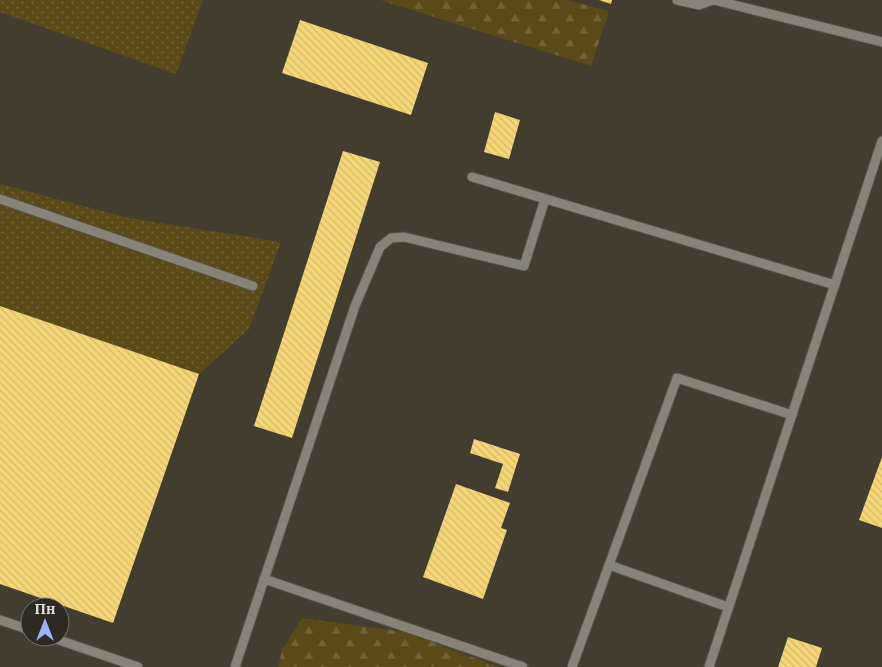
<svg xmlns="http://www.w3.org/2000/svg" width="882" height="667" font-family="'IBM Plex Serif',serif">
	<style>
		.built { fill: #423d2e; fill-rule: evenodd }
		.grass { fill: url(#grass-dots) }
		.forest { fill: url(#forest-firs) }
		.building { fill: url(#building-back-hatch) }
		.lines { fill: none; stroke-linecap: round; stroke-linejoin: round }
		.lane-casing { stroke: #54524a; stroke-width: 11 }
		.lane { stroke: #878379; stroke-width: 9 }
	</style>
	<defs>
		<pattern id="grass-dots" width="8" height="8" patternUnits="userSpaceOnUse" patternTransform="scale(1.25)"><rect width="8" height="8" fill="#5a4a17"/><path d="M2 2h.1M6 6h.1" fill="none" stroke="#716438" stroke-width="1.8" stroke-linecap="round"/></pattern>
		<pattern id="forest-firs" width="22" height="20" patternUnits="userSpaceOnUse" patternTransform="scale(1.25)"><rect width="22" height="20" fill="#5a4a17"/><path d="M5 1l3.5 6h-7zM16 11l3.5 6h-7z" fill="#716438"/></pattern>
		<pattern id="building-back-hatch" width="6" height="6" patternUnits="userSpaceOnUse" patternTransform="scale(1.25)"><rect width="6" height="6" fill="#f6d777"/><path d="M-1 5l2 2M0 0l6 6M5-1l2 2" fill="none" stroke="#d2b96c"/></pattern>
	</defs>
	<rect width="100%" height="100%" fill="#37342b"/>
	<path class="built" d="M0,0H882V667H0ZM30,607H60V637H30Z"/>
	<g class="grass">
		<path d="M0,0H203L176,74L0,12Z"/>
		<path d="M0,184L129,218L281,242L249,329L199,374L0,306Z"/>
	</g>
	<g class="forest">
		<path d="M380,0H567L609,11L591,66Z"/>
		<path d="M302,618L405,632L499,667H278L282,650Z"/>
	</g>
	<g class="building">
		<path d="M599,0H612L611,4Z"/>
		<path d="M300,20L428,63L411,115L282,73Z"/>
		<path d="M495,112L520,120L509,159L484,152Z"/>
		<path d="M343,151L380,162L292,438L254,426Z"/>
		<path d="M0,306L199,374L113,623L0,584Z"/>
		<path d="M474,439L520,454L508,492L495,488L503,464L470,453Z"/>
		<path d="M882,457V528L859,520Z"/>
		<path d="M456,484L510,503L501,528L507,530L483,599L423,577Z"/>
		<path d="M788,637L822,648L816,667H778Z"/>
	</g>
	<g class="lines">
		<g class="lane-casing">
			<g id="lane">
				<path d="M677,0L699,5L713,0"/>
				<path d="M714,0L882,42"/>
				<path d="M472,177L835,285"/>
				<path d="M0,199L253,286"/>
				<path d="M609,565L728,607"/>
				<path d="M264,579L523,667"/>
				<path d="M0,620L30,630"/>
				<path d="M50,637L138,667"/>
				<path d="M235,667L355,306L380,247L391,238L404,237L524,266L545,199"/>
				<path d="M572,667L677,378L792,415"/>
				<path d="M709,667L882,141"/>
			</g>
		</g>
		<use href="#lane" class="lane"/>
	</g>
	<g transform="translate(45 622)"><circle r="24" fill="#2d2a22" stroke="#73716a"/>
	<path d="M0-4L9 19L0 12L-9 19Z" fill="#9eb3fd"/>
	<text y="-8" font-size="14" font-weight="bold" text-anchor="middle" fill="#dddcd6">Пн</text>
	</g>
</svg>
